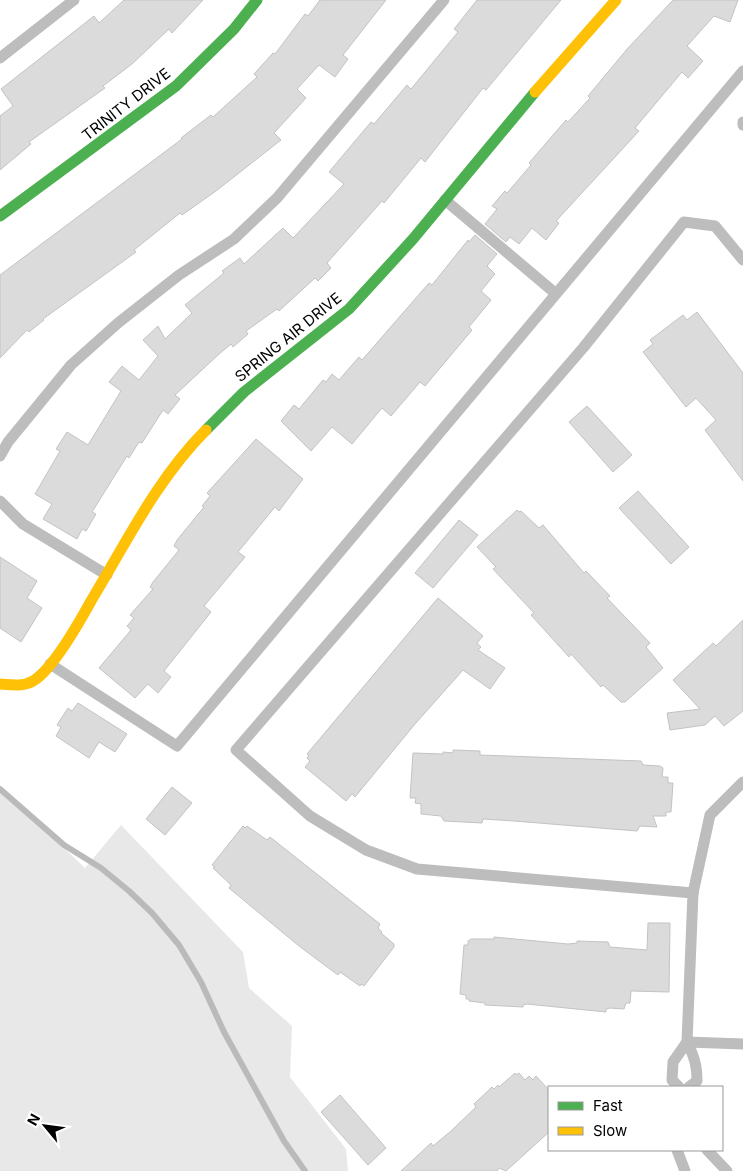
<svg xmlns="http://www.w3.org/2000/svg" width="743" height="1171" font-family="Inter,sans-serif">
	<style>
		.green { fill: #e8e8e8 }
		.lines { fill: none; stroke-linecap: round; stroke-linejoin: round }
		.stream { stroke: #bababa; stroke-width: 6 }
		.building { fill: #dbdbdb; stroke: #c3c3c3 }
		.lane { stroke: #bdbdbd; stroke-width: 11 }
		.fast { stroke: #4caf50; stroke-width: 11 }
		.slow { stroke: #ffc107; stroke-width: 11 }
		.labels { text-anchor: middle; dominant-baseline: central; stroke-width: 4.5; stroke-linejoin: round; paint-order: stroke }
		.street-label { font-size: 15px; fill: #000; stroke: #fff }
	</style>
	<rect width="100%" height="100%" fill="#fff"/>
	<path class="green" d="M0,787L85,868L121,825L243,952L249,988L292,1026L290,1077L346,1149L348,1171H0Z"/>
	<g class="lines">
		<path class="stream" d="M0,789L64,845L101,868L129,891L152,913L179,945L201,982L224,1032L284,1141L305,1171"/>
	</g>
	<g class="building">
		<path d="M124,0H203L172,33L169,29L132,64L103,86L105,88L29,142L31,144L0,170V116L13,106L1,89L94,16L99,23Z"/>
		<path d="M320,0H386L343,55L348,59L335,77L319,65L297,89L306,98L274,133L281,140L216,191L182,215L180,213L134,250L136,252L43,319L44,320L29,332L27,330L0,358V275L182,139L181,138L211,115L213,117L257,77L254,74L273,53L275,54L305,14L308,16Z"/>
		<path d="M477,0H561L486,90L483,88L425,162L421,158L384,203L382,201L327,263L331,268L318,281L315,278L279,311L277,309L246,331L248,334L233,347L231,344L218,355L175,395L180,399L168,414L163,410L142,443L139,442L129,458L127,456L92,512L96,514L86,531L82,529L77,539L43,519L52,504L35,494L60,451L56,449L67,432L88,445L121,391L109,382L122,366L139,380L158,356L143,340L158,326L165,339L192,313L185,305L224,273L222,271L240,258L244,264L283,228L293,238L344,184L329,172L371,122L374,124L407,85L411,89L458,32L454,29Z"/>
		<path d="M673,0H738L730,22L714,16L687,46L703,61L688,78L682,72L635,128L639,131L556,221L559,223L546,240L532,228L519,244L510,237L506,242L485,224L497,209L492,206L505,191L507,193L531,165L529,163L566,120L568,122L590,98L588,96L628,48Z"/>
		<path d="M475,235L497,254L487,266L495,274L481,291L491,300L469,327L472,330L425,386L420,382L391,416L382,408L352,444L332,427L311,451L281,421L294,405L299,409L323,380L326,382L332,374L339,380L359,357L362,360L429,283L432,285L468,240L469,242Z"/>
		<path d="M697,312L743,373V481L705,430L716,420L696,398L686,407L643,352L653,344L650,340L683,315L687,320Z"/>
		<path d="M587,406L632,455L613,472L569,422Z"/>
		<path d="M256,439L303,479L279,511L275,507L238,552L245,557L204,606L211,612L164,671L171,677L158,693L148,684L135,698L99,668L131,630L127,626L134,618L130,615L153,589L150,587L153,582L179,550L174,546L177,540L204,507L202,506L210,496L207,493Z"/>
		<path d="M638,491L689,547L671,564L619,508Z"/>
		<path d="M517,510L519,512L521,511L539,528L543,525L584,573L586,571L610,596L607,598L650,643L646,647L663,668L625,702H621L603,685L601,687L571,654L569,657L531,615L534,613L493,569L496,567L477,547Z"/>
		<path d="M459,520L478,535L433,588L415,573Z"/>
		<path d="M0,557L37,581L27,598L42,608L21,642L0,628Z"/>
		<path d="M438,598L483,636L477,643L481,647L478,650L505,668L490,689L463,670L415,724L355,797L352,794L346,801L305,767L310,761L307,758L309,755L307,754Z"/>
		<path d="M743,620V711L724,726L715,716L705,725L670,730L667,713L700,709L673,680L713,643L716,646Z"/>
		<path d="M78,703L127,734L115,752L99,742L89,758L56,736L61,727L57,725L68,708L72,711Z"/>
		<path d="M453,750L480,751V755L641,761L643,765L660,766L663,768L662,777H668V783H673L671,812H666V816H653L657,827L640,826L637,831L514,821L483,819L482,823L444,821L441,816L421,814V804L415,803L416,798H410L413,753L443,754V752L453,753Z"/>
		<path d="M172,787L192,803L165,835L146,819Z"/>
		<path d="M243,826L245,828L247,826L267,840L270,837L380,924L378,928L382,932L381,933L394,944V947L364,986L361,984L360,986L340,972L338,975L299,946L229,888L231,885L213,868L215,867L212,865Z"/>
		<path d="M648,923H670L669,992L631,991L630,1003H626L624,1009L610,1008L606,1009V1012L527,1004L523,1005V1007L485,1005V1003L469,1001V999H466V995L460,994L464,945H468V941L471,939H494V937L568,944L577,943V941L608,942L610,947L647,950Z"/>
		<path d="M515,1073L516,1075L519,1073L525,1080L529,1076L533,1080L536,1076L549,1090V1132L506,1171L499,1168L497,1171H401L431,1143L433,1146L451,1131L476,1107L474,1104L492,1087L494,1089L498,1085L499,1087Z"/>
		<path d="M340,1095L386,1148L368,1165L321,1112Z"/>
	</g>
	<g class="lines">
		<g class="lane">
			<path d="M0,58L74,0"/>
			<path d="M743,122V125"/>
			<path d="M445,200L555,293"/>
			<path d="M0,456L8,442L71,365L118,323L179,275L234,239L277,198L444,0"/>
			<path d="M0,501L23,524L107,575"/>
			<path d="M50,664L177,746L743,71"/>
			<path d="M693,893L710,815L743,782"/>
			<path d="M687,1042L743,1044"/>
			<path d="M679,1087L672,1080L673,1062L687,1042"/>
			<path d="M689,1087L697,1081C697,1065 694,1056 687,1042L693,893L417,869L366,850L310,816L236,750L583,348L684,222L715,226L743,260"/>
			<path d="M677,1150L685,1171"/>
			<path d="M707,1150L727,1171"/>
		</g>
		<g class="fast">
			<path d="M0,216L176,86L234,29L257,0"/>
			<path d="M206,430L244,392L349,309L413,239L535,92"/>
		</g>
		<g class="slow">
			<path d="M535,92L616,0"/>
			<path d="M0,684C11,685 23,687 33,681C52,670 80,621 91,601C126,543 157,479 206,430"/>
		</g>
	</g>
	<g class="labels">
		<g class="street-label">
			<text transform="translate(126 104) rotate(-38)">TRINITY DRIVE</text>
			<text transform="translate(288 337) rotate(-39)">SPRING AIR DRIVE</text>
		</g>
	</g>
	<rect x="548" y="1086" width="175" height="65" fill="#ffffff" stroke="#999999"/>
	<rect x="558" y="1102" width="25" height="8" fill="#4caf50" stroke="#999999"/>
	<text x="593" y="1111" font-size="15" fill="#000000">Fast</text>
	<rect x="558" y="1127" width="25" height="8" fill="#ffc107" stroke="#999999"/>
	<text x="593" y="1136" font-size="15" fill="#000000">Slow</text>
	<g transform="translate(45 1126) rotate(299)" stroke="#ffffff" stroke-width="4" paint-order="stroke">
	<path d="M0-4L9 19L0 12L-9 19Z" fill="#000000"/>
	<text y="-8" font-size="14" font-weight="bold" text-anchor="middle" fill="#000000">N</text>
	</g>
</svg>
